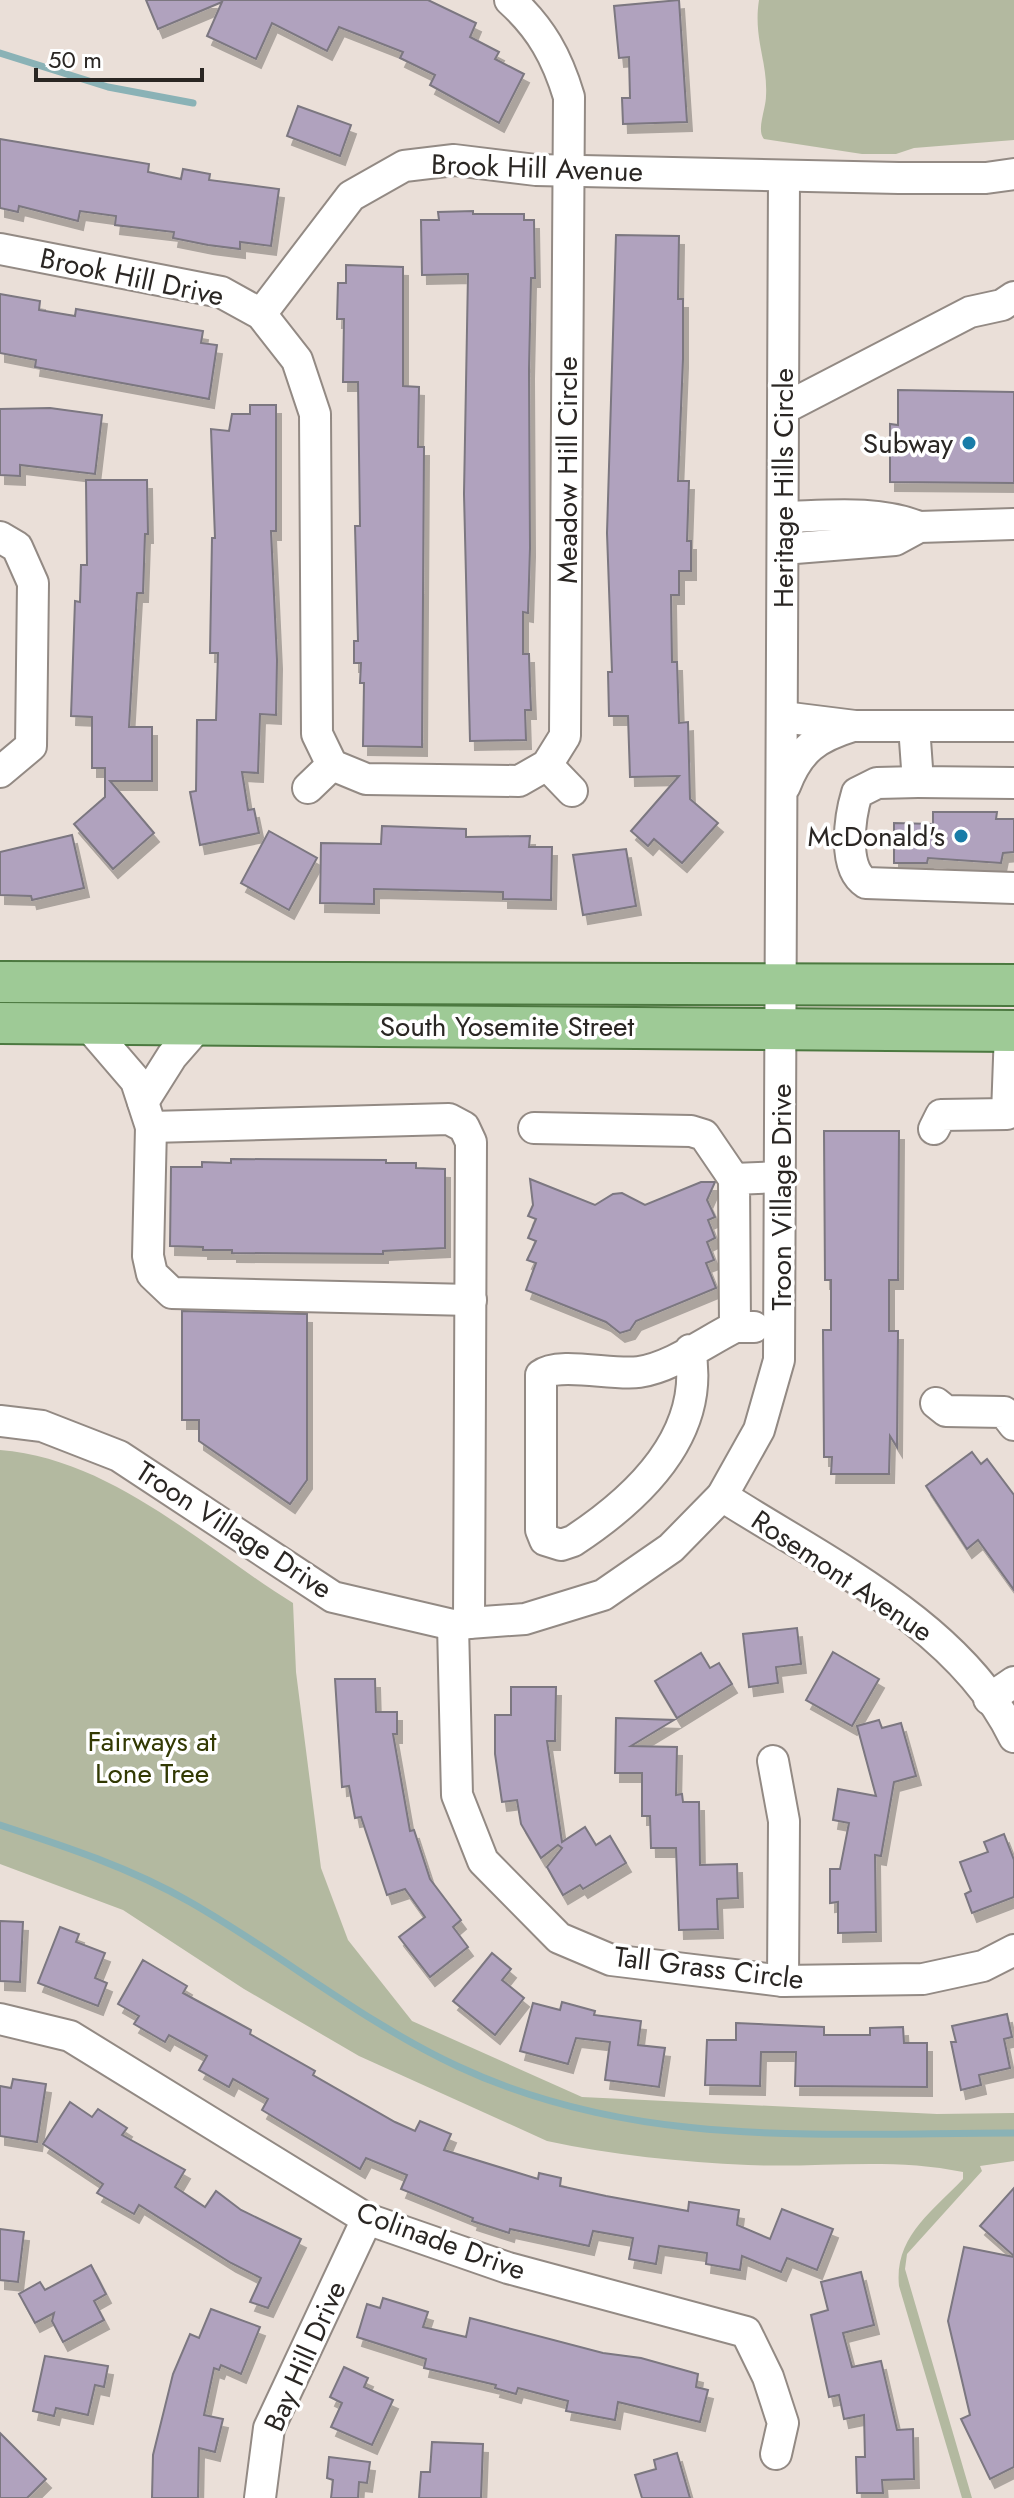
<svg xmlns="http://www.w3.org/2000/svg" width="1014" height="2498" font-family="Jost,sans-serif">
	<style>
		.green { fill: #b3b9a0 }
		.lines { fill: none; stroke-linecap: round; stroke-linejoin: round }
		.stream { stroke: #8ab2b6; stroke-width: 7 }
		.building { fill: #b0a2be; stroke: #7b7780; stroke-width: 2; filter: url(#shadow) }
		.minor-casing { stroke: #938a84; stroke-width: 34 }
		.major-casing { stroke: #4c7940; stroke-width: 44 }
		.minor { stroke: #fff; stroke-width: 30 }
		.major { stroke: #9eca96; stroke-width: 40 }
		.poi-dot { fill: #197ca8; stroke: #fff; stroke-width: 3 }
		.labels { text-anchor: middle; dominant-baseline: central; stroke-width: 7; stroke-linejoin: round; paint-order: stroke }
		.street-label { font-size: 28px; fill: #2a2623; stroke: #fff }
		.poi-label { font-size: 28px; fill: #2a2623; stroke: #fff; text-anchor: end }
		.park-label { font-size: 28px; fill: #323903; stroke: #fff }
	</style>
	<defs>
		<filter id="shadow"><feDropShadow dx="5" dy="9" stdDeviation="0" flood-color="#0004"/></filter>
	</defs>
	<rect width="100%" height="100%" fill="#eadfd8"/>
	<g class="green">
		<path d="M759,0H1014V140L914,148L896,154H862L764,139C756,130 766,109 766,96C768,62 753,38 759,0Z"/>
		<path d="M0,1450C112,1459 201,1546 293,1603L296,1672L321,1868L348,1940L412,2021L582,2097L937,2114L1014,2113V2161L980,2166L982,2171L907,2254L905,2269L972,2498H962L899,2286C894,2237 932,2212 963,2179V2172C892,2157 819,2168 748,2165C682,2162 612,2155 547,2141L359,2056L244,1989L123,1910L0,1864Z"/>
	</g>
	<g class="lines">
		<g class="stream">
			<path d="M0,53L108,87L193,103"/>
			<path d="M0,1825C64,1846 131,1868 190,1902C281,1954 361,2021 457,2066C636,2150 822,2133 1014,2133"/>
		</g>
	</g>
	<g class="building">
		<path d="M146,0H428L476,23L470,37L499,52L495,59L524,74L499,123L430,85L435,75L400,58L403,52L339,27L327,51L272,23L256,59L207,36L222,2L158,29Z"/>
		<path d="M679,0L687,122L623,124L622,98H630L629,57L619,58L614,6Z"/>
		<path d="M298,106L351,125L340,156L287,136Z"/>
		<path d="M0,139L149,164L148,172L181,179L183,169L210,174L209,180L279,189L271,246L240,242V249L208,245L173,238L174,232L115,225L116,216L80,211L78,221L19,206L18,212L0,208Z"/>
		<path d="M473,211V214H524V220H534L535,278H531L529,370L530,548L528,613L523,612V654H529L530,686L531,710H525L526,740L470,741L464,494L468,274L422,275L421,220H439L438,212Z"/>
		<path d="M616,235L679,236L678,299H683V359L678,481H689L687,541H691V571H679V595H671L672,662H677L679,723L688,722L690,799L718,823L682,863L654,839L648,846L631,831L679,776L630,777L628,716H609L608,672H612L607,533Z"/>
		<path d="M346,265L403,267V386L419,387L418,447H424L422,747L363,746L364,683H360L361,663H354V641H358L355,526H360L358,382H343L344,319H337L338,283H346Z"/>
		<path d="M0,294L40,301L39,310L75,316L76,309L203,331L201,343L217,345L209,399L35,367L36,360L0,353Z"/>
		<path d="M898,390L1014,392V483L890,482V424L898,425Z"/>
		<path d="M250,405H276V531H271L277,660L276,715L260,714L258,773L242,772L248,810L254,809L259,833L200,845L190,792L196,791L197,720H216L218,653H210L212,538H215L211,429L229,431L232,414H250Z"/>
		<path d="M50,408L102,415L95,474L20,465V476L0,475V409Z"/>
		<path d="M86,480H147L148,534H145L143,593H137L129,727H152V781H110L154,833L113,869L74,824L105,797V768H92V717L71,716L75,601L80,602L81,565H87Z"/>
		<path d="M933,812H997L996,819H1014V852L1003,853L1001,863L928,858L927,863H894V823L933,824Z"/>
		<path d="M382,826L466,829V837L530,836L529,847H552L551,900L503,899V892L374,889V904L320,903L321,843L381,844Z"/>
		<path d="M269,831L317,858L289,910L241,883Z"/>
		<path d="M72,835L84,888L32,900L31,896L0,895V852Z"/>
		<path d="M626,849L636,906L583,915L573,855Z"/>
		<path d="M824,1131H899L898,1280H889V1331H898L897,1447L890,1436L889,1474H831L832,1457H824L823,1330H831V1280H825Z"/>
		<path d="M231,1159L386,1160V1163H416V1168L445,1169V1248L383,1251V1254L232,1253V1250H203V1247L170,1246L171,1167H202V1162L231,1163Z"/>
		<path d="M530,1179L595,1205L613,1194L622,1193L645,1205L701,1182H715L707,1200L715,1217L708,1220L715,1238L707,1242L714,1260L706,1263L716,1288L636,1321L630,1330L620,1333L606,1322L526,1290L536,1263L527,1260L536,1241L528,1238L536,1219L528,1216L533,1205Z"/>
		<path d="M182,1311L307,1314V1480L290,1504L199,1441V1420H182Z"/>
		<path d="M972,1452L981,1464L987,1459L1014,1495V1590L978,1540L967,1549L926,1486Z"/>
		<path d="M797,1628L801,1664L776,1667L778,1683L749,1687L743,1634Z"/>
		<path d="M833,1652L879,1679L852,1726L806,1700Z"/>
		<path d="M701,1653L710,1668L719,1663L732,1684L677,1718L655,1681Z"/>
		<path d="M335,1679H375L376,1712H397V1734H393L410,1831L414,1830L430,1879L461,1920L453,1927L468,1947L430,1977L399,1937L425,1917L405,1889L387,1895L361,1817L355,1818L349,1786L342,1787Z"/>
		<path d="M511,1687H556L555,1741H547L562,1842L585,1827L596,1845L610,1836L626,1863L583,1889L580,1885L563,1895L547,1867L562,1848L558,1845L541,1858L521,1824L517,1800L502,1802L495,1754V1715H511Z"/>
		<path d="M616,1718L674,1720L631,1746L677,1747L676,1795L682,1794L683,1802H699L700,1865L737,1864L738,1898L717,1899L718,1929L679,1930L676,1848H651L650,1816H642V1773H615Z"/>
		<path d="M879,1720L882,1728L901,1723L916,1776L894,1782L881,1856L875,1855L876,1932L838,1933V1902L830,1903V1869H840L849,1823L833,1820L838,1789L876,1796L857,1726Z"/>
		<path d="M1004,1834L1014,1860V1897L972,1913L965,1894L971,1891L960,1862L988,1852L984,1842Z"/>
		<path d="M0,1921L23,1922L20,1982L0,1981Z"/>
		<path d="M60,1927L79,1934L76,1942L105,1953L95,1978L107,1983L98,2006L38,1983Z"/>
		<path d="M492,1953L511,1969L502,1980L524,1998L495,2035L453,2001Z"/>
		<path d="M143,1960L187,1986L183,1993L251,2030L250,2034L315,2071L313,2075L395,2122L415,2131L420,2121L451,2134L444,2150L538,2179L539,2173L561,2178L560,2186L606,2196L688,2211L689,2202L739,2210L737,2225L770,2239L782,2209L833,2229L817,2270L787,2258L781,2272L742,2256L740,2270L706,2264L707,2253L659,2246L656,2264L629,2259L633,2238L593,2231L589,2246L510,2229L509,2233L472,2221L473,2218L401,2189L407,2175L366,2158L360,2169L262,2110L268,2099L233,2079L229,2087L199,2070L207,2056L169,2035L165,2042L134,2024L139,2016L118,2004Z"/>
		<path d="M562,2002L595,2011L594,2015L641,2021L638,2045L665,2048L659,2087L605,2080L610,2042L576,2038L568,2064L520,2051L533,2003L560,2010Z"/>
		<path d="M1007,2014L1012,2037L1004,2039L1010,2068L979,2075L981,2085L961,2090L951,2042H956L952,2026Z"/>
		<path d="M736,2023L824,2027V2035H870V2028L903,2027L904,2043H927V2087L795,2086L796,2052H761L760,2086L705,2085L707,2040H736Z"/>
		<path d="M13,2079L46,2084L37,2142L0,2136V2086L11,2088Z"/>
		<path d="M70,2102L92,2117L98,2109L127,2128L122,2135L185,2170L175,2187L205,2207L216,2191L241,2210L301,2239L268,2308L250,2302L261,2278L231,2263L139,2205L134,2214L97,2193L103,2184L43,2144Z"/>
		<path d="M1014,2188V2256L980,2226Z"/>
		<path d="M0,2229L24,2232L18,2282L0,2280Z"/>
		<path d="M964,2247L1014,2257V2467L990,2479L961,2419L970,2415L948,2321Z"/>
		<path d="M91,2265L106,2294L94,2301L104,2320L63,2342L52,2321L54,2313L35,2323L19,2294L40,2282L45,2290Z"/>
		<path d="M861,2272L874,2325L843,2333L852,2367L881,2361L897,2430L913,2429L914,2479L882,2480L883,2493H857L856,2457H865L864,2415L844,2419L839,2395L829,2397L811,2315L828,2310L821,2282Z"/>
		<path d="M383,2298L428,2312L423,2327L466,2337L470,2318L603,2353L641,2358L698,2374L696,2387L708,2390L700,2422L618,2402L615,2420L566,2411L568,2401L518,2388L516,2394L495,2388L496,2385L424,2368L426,2359L357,2337L367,2304L380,2308Z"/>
		<path d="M211,2309L260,2327L241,2374L221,2365L219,2370L214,2368L204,2415L223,2419L215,2452L199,2448L198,2498H152L153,2455L173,2374L190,2334L199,2338Z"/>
		<path d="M45,2356L108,2366L104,2387L95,2385L88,2415L56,2408L54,2416L33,2411Z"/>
		<path d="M344,2367L368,2378L364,2387L393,2400L372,2445L331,2427L342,2403L330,2397Z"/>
		<path d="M0,2433L46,2479L27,2498H0Z"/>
		<path d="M432,2442L483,2444L481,2498H419L421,2472H430Z"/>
		<path d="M677,2453L690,2498H642L635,2475L656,2469L654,2460Z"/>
		<path d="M329,2457L370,2462L367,2483L359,2482L358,2498H331L333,2480L327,2478Z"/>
	</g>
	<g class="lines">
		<g class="minor-casing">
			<g id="minor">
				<path d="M0,249L221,292L261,314L297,360L315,414L317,734L332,765L366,779L519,781L547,765L565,736L569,97C557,57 541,28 510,0"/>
				<path d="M261,314L351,196L404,166L454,160L536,170L899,178H986L1014,174"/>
				<path d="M783,409L970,312L1002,305L1014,297"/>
				<path d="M783,517C827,516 877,510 919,527"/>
				<path d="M0,537L17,547L33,583L31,746L0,772"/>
				<path d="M783,549L895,540L919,527L1014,524"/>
				<path d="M783,717L855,726H1014"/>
				<path d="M914,726L918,782L1014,783"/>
				<path d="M547,765L572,791"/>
				<path d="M918,782L877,783L857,793C850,816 842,868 866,883L1014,888"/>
				<path d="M785,786C799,749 817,737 853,726"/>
				<path d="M308,788L332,765"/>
				<path d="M87,1024L136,1081L151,1127L449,1119L464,1127L471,1142L469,1623"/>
				<path d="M143,1102L172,1056L200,1024"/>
				<path d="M151,1127L148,1256L152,1274L172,1293L471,1300"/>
				<path d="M534,1128L691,1131L704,1135L734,1179"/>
				<path d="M934,1129L941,1115L1007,1114L1010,1031"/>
				<path d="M754,1327H735L734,1179L781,1177"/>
				<path d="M690,1350C706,1435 637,1499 573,1541L561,1545L545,1540L541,1530V1375C559,1361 613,1376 639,1372C672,1367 705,1342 735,1327"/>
				<path d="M936,1403L946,1411L1004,1412L1014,1425"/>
				<path d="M0,1421L42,1426L119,1456L333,1597L453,1625L469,1623L525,1619L603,1595L671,1548L722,1496L759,1430L779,1360L784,176"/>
				<path d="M722,1496C822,1560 961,1626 1014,1737"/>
				<path d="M453,1625L457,1795L483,1861L559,1938L611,1960L783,1981L923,1979L983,1966L1014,1950"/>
				<path d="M989,1699L1014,1682"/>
				<path d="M773,1761L784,1821L783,1981"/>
				<path d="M0,2019L70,2036L367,2219L508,2268L746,2332L768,2377L783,2423L776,2454"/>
				<path d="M260,2498L269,2428L367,2219"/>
			</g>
		</g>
		<g class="major-casing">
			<g id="major">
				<path d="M0,982L1014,985"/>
				<path d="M0,1023L1014,1031"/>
			</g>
		</g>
		<use href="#minor" class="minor"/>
		<use href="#major" class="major"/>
	</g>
	<g class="poi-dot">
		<circle cx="969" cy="443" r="8"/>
		<circle cx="961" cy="836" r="8"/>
	</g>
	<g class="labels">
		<g class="street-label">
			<text transform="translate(537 168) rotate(2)">Brook Hill Avenue</text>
			<text transform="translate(132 277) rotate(12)">Brook Hill Drive</text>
			<text transform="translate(567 470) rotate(-90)">Meadow Hill Circle</text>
			<text transform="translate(783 488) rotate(-90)">Heritage Hills Circle</text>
			<text x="507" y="1026">South Yosemite Street</text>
			<text transform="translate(781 1197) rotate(-90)">Troon Village Drive</text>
			<text transform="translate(234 1530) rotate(33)">Troon Village Drive</text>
			<text transform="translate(842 1576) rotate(34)">Rosemont Avenue</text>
			<text transform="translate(709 1968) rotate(7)">Tall Grass Circle</text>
			<text transform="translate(441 2241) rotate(20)">Colinade Drive</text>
			<text transform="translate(305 2356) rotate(-66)">Bay Hill Drive</text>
		</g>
		<g class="poi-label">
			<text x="953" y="443">Subway</text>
			<text x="945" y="836">McDonald's</text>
		</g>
		<g class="park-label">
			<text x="152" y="1741">Fairways at<tspan x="152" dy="32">Lone Tree</tspan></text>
		</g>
	</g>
	<path d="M36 68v12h166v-12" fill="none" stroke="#2a2623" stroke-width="4"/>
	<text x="48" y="68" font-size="24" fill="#2a2623" stroke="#ffffff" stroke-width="6" paint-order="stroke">50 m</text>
</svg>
